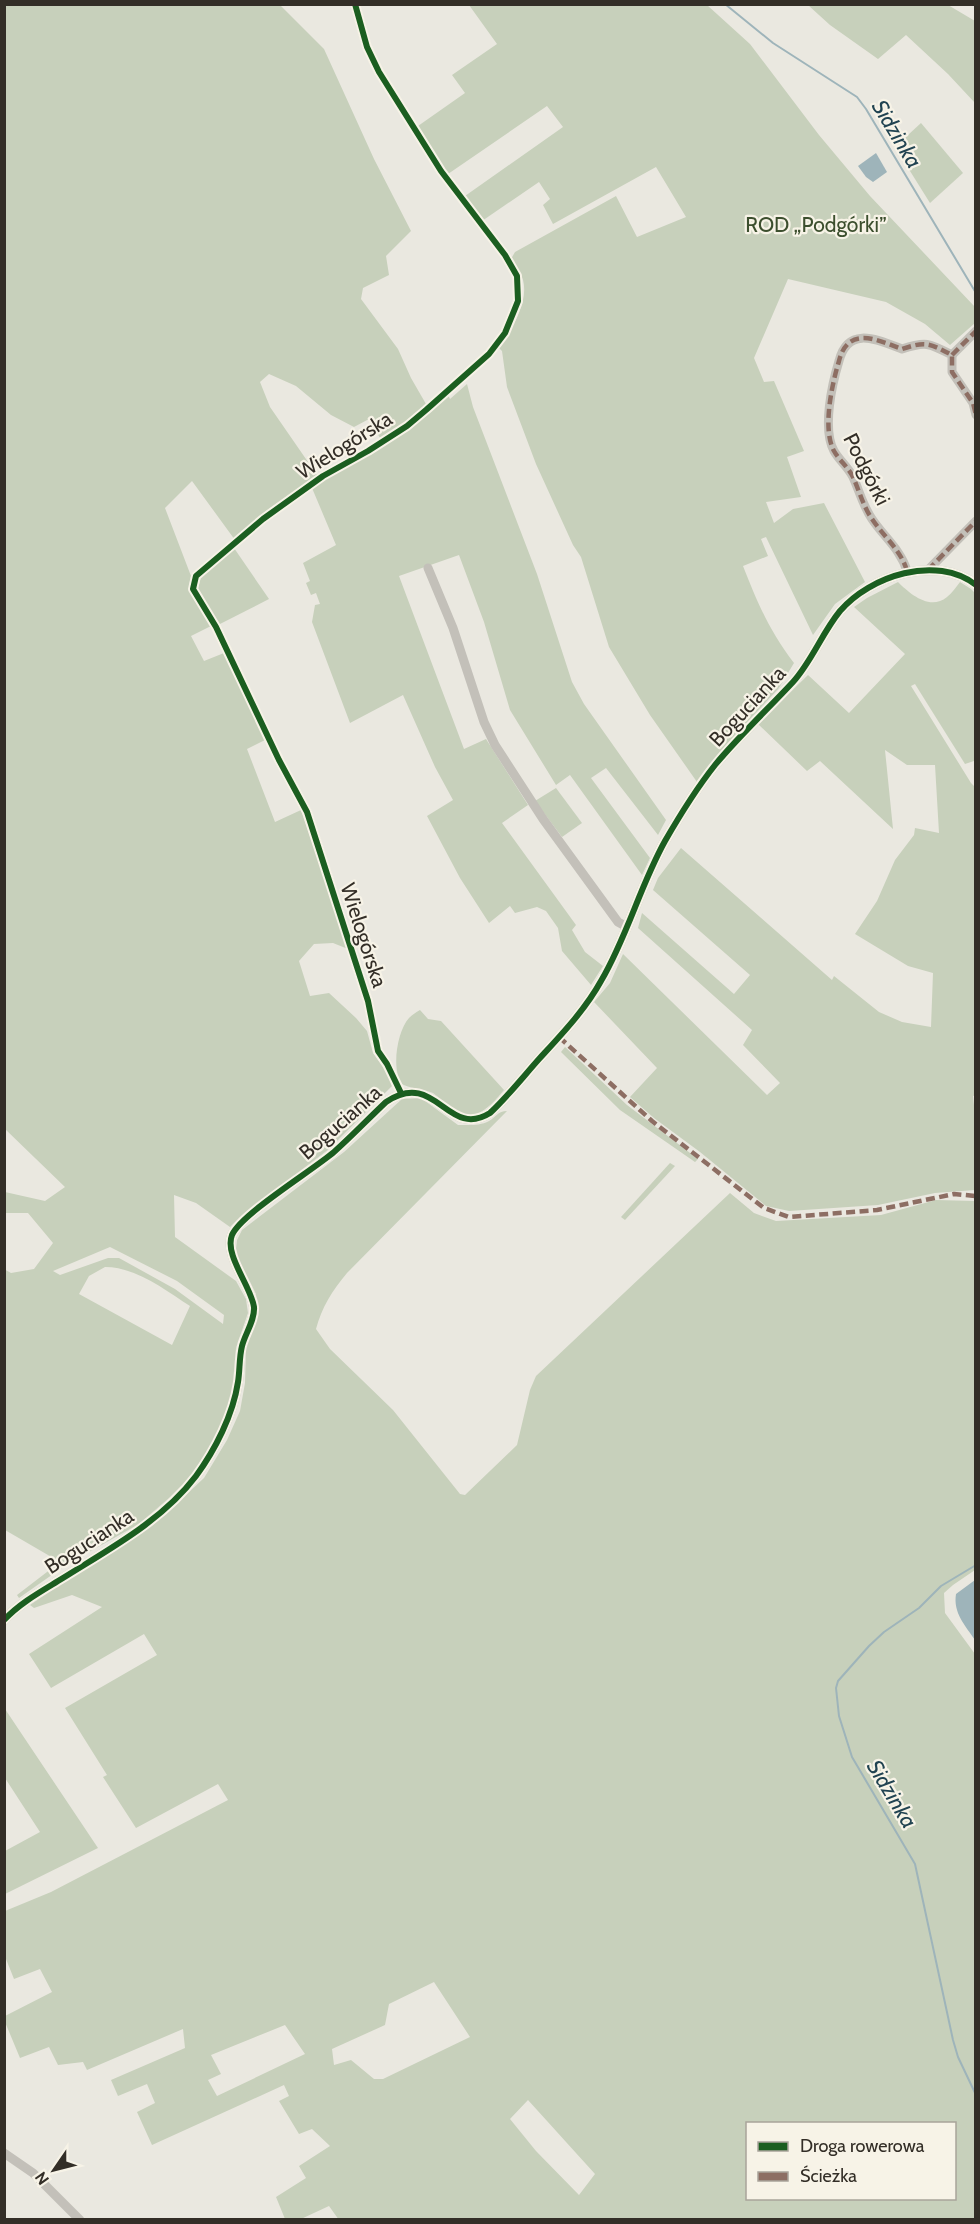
<svg xmlns="http://www.w3.org/2000/svg" width="980" height="2224" font-family="Cabin,sans-serif">
	<style>
		.green { fill: #c7d0bb; fill-rule: evenodd }
		.water { fill: #9eb4ba }
		.lines { fill: none; stroke-linecap: round; stroke-linejoin: round }
		.stream { stroke: #9eb4ba; stroke-width: 2 }
		.minor { stroke: #c3c0b9; stroke-width: 9 }
		.tertiary { stroke: #c3c0b9; stroke-width: 10 }
		.quiet { stroke: #8d6e63; stroke-width: 4.5; stroke-dasharray: 9 4.5; stroke-linecap: butt }
		.cycleway-casing { stroke: #f7f3e7; stroke-width: 10 }
		.cycleway { stroke: #1b5e20; stroke-width: 6 }
		.labels { text-anchor: middle; dominant-baseline: central; stroke-width: 4.5; stroke-linejoin: round; paint-order: stroke }
		.park-label { font-size: 21px; fill: #3c4f2e; stroke: #f7f3e7 }
		.street-label { font-size: 21px; fill: #332e27; stroke: #f7f3e7 }
		.water-label { font-size: 22px; font-style: italic; fill: #214351; stroke: #f7f3e7 }
	</style>
	<rect width="100%" height="100%" fill="#eae8e0"/>
	<g class="green">
		<path d="M5,5H280L324,49L374,159L411,231L386,256L389,275L363,288L361,299L398,349L411,378L426,404L398,428L380,438L369,419L354,427L331,415L296,386L269,374L260,382L270,407L317,475L266,511L235,540L192,481L165,508L191,576L189,586L211,626L191,636L204,661L224,653L265,740L247,749L275,822L301,810L348,949L333,943L314,944L299,961L310,996L329,993L356,1018L367,1031L373,1053L387,1073L392,1086L329,1149L242,1215L230,1227L196,1203L174,1195L175,1237L236,1281L246,1299L248,1313L236,1348L231,1405L218,1438L195,1472L169,1498L139,1524L66,1565L19,1598L17,1595L60,1562L5,1530L4,1269L11,1273L34,1269L53,1243L28,1213H5V1192L45,1201L65,1187L5,1129ZM110,1247L177,1281L224,1315L223,1324L175,1289L119,1258H108L60,1275L53,1271ZM105,1267C136,1267 165,1290 190,1306L172,1345L79,1294L89,1276Z"/>
		<path d="M469,5H707L750,44L819,135L870,196L975,307V323L950,345L925,324L886,302L788,279L754,358L764,382L774,381L804,451L787,457L801,497L766,502L774,523L793,509L824,503L865,582L835,604L813,635L766,537L761,539L768,556L743,566C758,604 769,630 794,663L779,688L736,734L697,782L650,715L609,647L581,557L573,545L536,464L507,387L502,351L499,348C511,330 529,303 523,280C521,273 514,265 511,259L515,252L616,196L637,237L686,217L656,167L553,224L543,205L550,199L539,182L482,221L465,196L563,127L547,106L448,174L418,126L465,93L452,75L497,44Z"/>
		<path d="M808,5H948L975,21V103L948,74L906,35L878,59L830,25Z"/>
		<path d="M921,123L963,173L930,203L895,147Z"/>
		<path d="M467,384L473,407L537,574L572,682L584,704L666,820L658,835L606,768L591,778L650,858L642,875L570,775L556,785L510,710L484,622L459,555L399,576L464,749L486,739L528,805L502,823L576,925L572,930L585,952L603,966L591,985L562,951L558,928L546,911L537,907L515,913L510,906L489,923L460,878L427,816L453,800L435,767L403,695L350,723L312,622L315,605L320,604L316,593L311,595L306,583L310,581L303,563L336,545L312,488L448,395L450,399Z"/>
		<path d="M234,548L269,599L218,625L197,592L201,577Z"/>
		<path d="M898,582C910,594 930,611 947,597C952,593 956,587 960,582L971,589L976,594L975,770L974,761L965,764L915,684L911,686L971,783L975,787L976,1095L973,1096L976,1123L975,1190L935,1193L878,1205L789,1211L766,1206L700,1152L654,1118L630,1097L657,1068L594,1002L610,983L623,954L767,1095L780,1083L743,1045L752,1030L638,928L642,913L734,994L750,975L653,890L658,878L681,848L832,980L834,976L879,1012L902,1022L931,1027L933,973L908,966L855,934L877,901L895,860L914,835L915,828L939,833L935,765H907L885,750L893,829L820,761L807,771L758,724L808,675L849,713L905,654L854,607L867,598Z"/>
		<path d="M556,788L582,823L562,837L535,801Z"/>
		<path d="M420,1010L428,1019L441,1021L504,1090C493,1103 478,1122 459,1112C449,1108 442,1099 433,1093C425,1089 407,1088 402,1084C391,1070 397,1031 409,1018C412,1015 416,1012 420,1010Z"/>
		<path d="M565,1047L627,1105L698,1159L695,1162L620,1110L561,1052Z"/>
		<path d="M421,1098L458,1125C468,1125 480,1126 489,1121C496,1117 498,1111 507,1111L347,1273C332,1291 322,1307 316,1329L330,1349L393,1410L460,1494L465,1495L517,1445L530,1390L536,1376L730,1193L754,1213L776,1221L881,1215L936,1200L975,1201V1570L953,1585L944,1593L945,1613L975,1654V2219L339,2220L329,2206L301,2219H285L276,2197L306,2178L299,2166L330,2146L312,2129L299,2134L279,2101L289,2096L284,2085L152,2145L137,2112L155,2103L147,2084L118,2096L111,2080L185,2048L183,2029L87,2070L83,2062L58,2065L49,2047L20,2058L5,2022V2016L52,1992L40,1969L14,1979L6,1959H5V1911L51,1892L228,1800L218,1784L136,1828L103,1777L107,1775L65,1708L157,1655L144,1634L51,1688L29,1654L102,1607L72,1595L34,1608L30,1605L173,1507L204,1478L227,1440L240,1411L245,1383L246,1348L257,1314L256,1294L239,1260L236,1249L237,1240L242,1230L344,1152L402,1099ZM434,1982L470,2037L383,2079H374L351,2060L334,2065L332,2049L385,2025L389,2004ZM285,2025L305,2054L217,2096L208,2080L221,2074L211,2055ZM528,2100L595,2174L579,2195L536,2151L510,2119ZM748,2124H954V2198H748Z"/>
		<path d="M670,1163L675,1166L625,1220L621,1217Z"/>
		<path d="M5,1709L98,1848L5,1894V1851L40,1832L5,1778Z"/>
	</g>
	<g class="water">
		<path d="M876,153L887,172L873,182L866,177L858,166Z"/>
		<path d="M975,1580V1640C965,1625 953,1613 956,1594Z"/>
	</g>
	<g class="lines">
		<g class="stream">
			<path d="M725,4L773,43L857,97L866,109L976,293"/>
			<path d="M976,1565L941,1586L919,1608L884,1632L869,1646L838,1681L836,1688L839,1716L852,1757L915,1864L953,2040L958,2057L976,2095"/>
		</g>
		<g class="minor">
			<path d="M355,4L367,47L379,72L441,171L505,255L517,276L518,301L505,333L489,354L426,410L407,426L368,451L323,476L263,519L196,576L193,589L216,627L279,760L307,812L368,1001L378,1051L387,1064L401,1093"/>
			<path d="M952,355L976,331"/>
			<path d="M428,568L453,628L484,722L495,745L543,819L618,922L627,927"/>
			<path d="M928,570L976,521"/>
			<path d="M907,571C901,550 884,537 872,519C863,506 859,490 853,477C848,467 839,460 834,451C822,429 832,384 839,361C848,325 878,340 902,349C926,341 929,343 952,355V372L973,403L976,415"/>
			<path d="M4,2153L33,2173L80,2220"/>
		</g>
		<path class="tertiary" d="M4,1620C21,1602 42,1591 63,1578C109,1549 162,1521 196,1476C215,1450 233,1415 238,1382C240,1370 239,1358 242,1346C245,1334 255,1320 254,1307C251,1286 224,1255 232,1235C241,1214 313,1170 334,1152C352,1136 369,1118 386,1102C436,1068 447,1140 490,1113C508,1096 523,1077 539,1059C561,1035 585,1010 601,981C627,937 640,886 665,841C680,815 696,789 715,765C739,736 767,710 793,682C812,661 822,633 840,611C870,576 936,554 976,585"/>
		<g class="quiet">
			<path d="M952,355L976,331"/>
			<path d="M928,570L976,521"/>
			<path d="M907,571C901,550 884,537 872,519C863,506 859,490 853,477C848,467 839,460 834,451C822,429 832,384 839,361C848,325 878,340 902,349C926,341 929,343 952,355V372L973,403L976,415"/>
			<path d="M559,1037L652,1121L764,1208L789,1217L877,1210L954,1194L976,1196"/>
		</g>
		<g class="cycleway-casing">
			<g id="cycleway">
				<path d="M355,4L367,47L379,72L441,171L505,255L517,276L518,301L505,333L489,354L426,410L407,426L368,451L323,476L263,519L196,576L193,589L216,627L279,760L307,812L368,1001L378,1051L387,1064L401,1093"/>
				<path d="M4,1620C21,1602 42,1591 63,1578C109,1549 162,1521 196,1476C215,1450 233,1415 238,1382C240,1370 239,1358 242,1346C245,1334 255,1320 254,1307C251,1286 224,1255 232,1235C241,1214 313,1170 334,1152C352,1136 369,1118 386,1102C436,1068 447,1140 490,1113C508,1096 523,1077 539,1059C561,1035 585,1010 601,981C627,937 640,886 665,841C680,815 696,789 715,765C739,736 767,710 793,682C812,661 822,633 840,611C870,576 936,554 976,585"/>
			</g>
		</g>
		<use href="#cycleway" class="cycleway"/>
	</g>
	<g class="labels">
		<g class="park-label">
			<text x="816" y="224">ROD „Podgórki”</text>
		</g>
		<g class="street-label">
			<text transform="translate(344 445) rotate(-32)">Wielogórska</text>
			<text transform="translate(867 469) rotate(63)">Podgórki</text>
			<text transform="translate(747 706) rotate(-47)">Bogucianka</text>
			<text transform="translate(364 935) rotate(72)">Wielogórska</text>
			<text transform="translate(340 1122) rotate(-41)">Bogucianka</text>
			<text transform="translate(89 1541) rotate(-33)">Bogucianka</text>
		</g>
		<g class="water-label">
			<text transform="translate(897 134) rotate(59)">Sidzinka</text>
			<text transform="translate(892 1794) rotate(59)">Sidzinka</text>
		</g>
	</g>
	<rect width="980" height="2224" fill="none" stroke="#332e27" stroke-width="12"/>
	<rect x="746" y="2122" width="210" height="78" fill="#f7f3e7" stroke="#a9a49a" stroke-width="1.5"/>
	<rect x="758" y="2142" width="30" height="9" fill="#1b5e20" stroke="#a9a49a" stroke-width="1.5"/>
	<text x="800" y="2152" font-size="18" fill="#332e27">Droga rowerowa</text>
	<rect x="758" y="2172" width="30" height="9" fill="#8d6e63" stroke="#a9a49a" stroke-width="1.5"/>
	<text x="800" y="2182" font-size="18" fill="#332e27">Ścieżka</text>
	<g transform="translate(54 2170) rotate(235)" stroke="#f7f3e7" stroke-width="4.5" paint-order="stroke">
	<path d="M0-4.5L10 22L0 15L-10 22Z" fill="#332e27"/>
	<text y="-9" font-size="16" font-weight="bold" text-anchor="middle" fill="#332e27">N</text>
	</g>
</svg>
